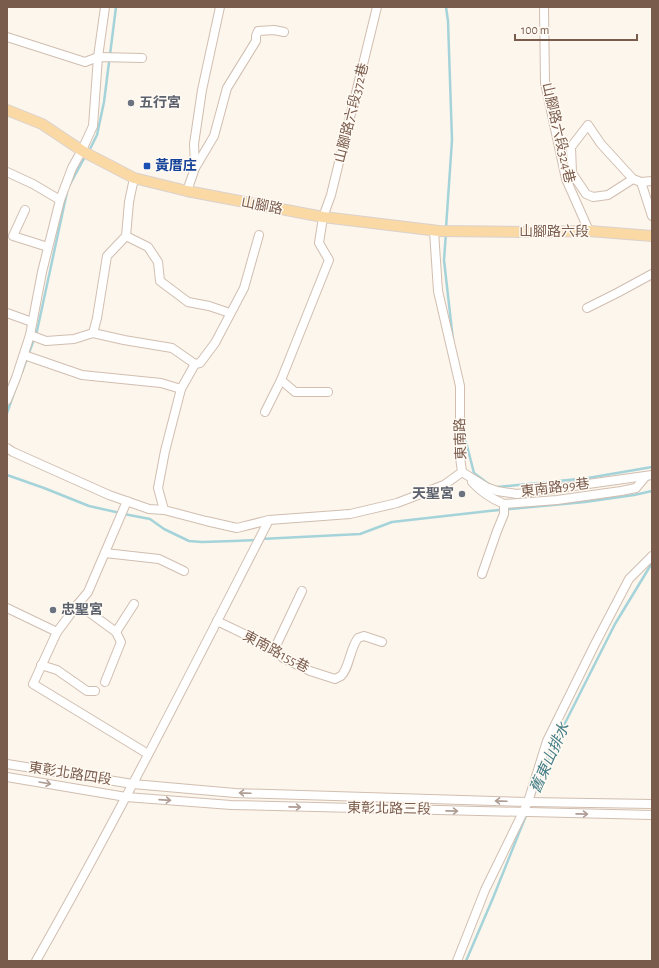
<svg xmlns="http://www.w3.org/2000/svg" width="659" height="968" font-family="'Alegreya Sans','Noto Sans TC',sans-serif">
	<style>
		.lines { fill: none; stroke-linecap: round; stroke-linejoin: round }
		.stream { stroke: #a5d3da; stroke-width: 2.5 }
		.minor-casing { stroke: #d1beb0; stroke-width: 10 }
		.major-casing { stroke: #dad1cd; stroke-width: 12 }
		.minor { stroke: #fff; stroke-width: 8 }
		.major { stroke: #fbd9a5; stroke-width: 10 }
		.oneway { stroke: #af9d94 }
		.worship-dot { fill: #6b7280; stroke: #fffaf3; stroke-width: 1.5 }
		.transit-dot { fill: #1a4fb4; stroke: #fffaf3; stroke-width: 1.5 }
		.labels { text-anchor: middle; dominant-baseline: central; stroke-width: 3; stroke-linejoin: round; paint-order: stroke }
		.worship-label { font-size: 14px; font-weight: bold; fill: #5b616d; stroke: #fffaf3; text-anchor: start }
		.street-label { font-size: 14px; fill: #7a5c4d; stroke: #fffaf3 }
		.transit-label { font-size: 14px; font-weight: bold; fill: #164399; stroke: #fffaf3; text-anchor: start }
		.water-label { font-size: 15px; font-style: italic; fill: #437c86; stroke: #fffaf3 }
	</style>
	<rect width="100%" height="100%" fill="#fdf6ec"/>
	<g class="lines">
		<g class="stream">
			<path d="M446,7L448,21L452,140L446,228"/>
			<path d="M89,151L97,135L104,102L116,7"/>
			<path d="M69,186L86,155"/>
			<path d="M446,233L444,260L453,340"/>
			<path d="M22,372L37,331L67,192"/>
			<path d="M7,413L16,387"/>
			<path d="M464,434L474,473L490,485"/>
			<path d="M7,475L44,488L89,506L129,515L150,519L164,529L189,541L202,542L234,541L256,540"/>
			<path d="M497,487L588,478L652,467"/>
			<path d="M261,539L360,534L392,522L489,511L585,502L634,495L652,491"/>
			<path d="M533,797L557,739L615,624L652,563"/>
			<path d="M466,961L493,898L527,813"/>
		</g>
		<g class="minor-casing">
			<g id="minor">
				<path d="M544,7L545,83L566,179L589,231"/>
				<path d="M7,37L85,62L98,57L142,58"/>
				<path d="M195,168L214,136L227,88L256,41V36L258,31L274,30L284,32"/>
				<path d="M7,172L33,184L60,200"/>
				<path d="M633,179L608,195L593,197L586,194L572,173L571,147L588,125L601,144L633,179L641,182L652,181"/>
				<path d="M641,182L652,216"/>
				<path d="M187,191L195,168L194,144L202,90L220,7"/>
				<path d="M25,210L13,236L48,247"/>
				<path d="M434,231L438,291L460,386V457L462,472"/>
				<path d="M126,236L148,247L158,262L160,281L188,302L209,306L230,313"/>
				<path d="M587,308L617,293L652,274"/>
				<path d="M7,313L32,322"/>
				<path d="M93,333L97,318L107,256L126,236L129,202L134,178"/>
				<path d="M30,335L46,341L74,339L93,333L124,340L172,348L195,364"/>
				<path d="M24,355L82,375L161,383L181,389"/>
				<path d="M281,380L295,392H328"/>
				<path d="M7,400L16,378L30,335L42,272L60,200L72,168L82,150L93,126L98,57L105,7"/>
				<path d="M265,412L281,380L329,260L319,243L323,217L331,195L377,7"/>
				<path d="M7,448L13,452L109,495L149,509L164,510L206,521L237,528L269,520L350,514L397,503L444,485L462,472"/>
				<path d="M462,472L486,487L497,491L517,494L652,475"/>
				<path d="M472,482C482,493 492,499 504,504V514L497,531L482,574"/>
				<path d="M504,504L557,500L621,491L636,488L646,476"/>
				<path d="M164,510L158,488L165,451L181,389L195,364L200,363L215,343L244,288L259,235"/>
				<path d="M105,553L159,559L184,571"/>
				<path d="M78,604L116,632L121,642L105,682"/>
				<path d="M7,608L57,632L33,684L148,754"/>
				<path d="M217,621L269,646L283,658L310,671L335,679C337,678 339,677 341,676C349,669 350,648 358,638L364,636L382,642"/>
				<path d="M57,632L78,604L88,592L127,501"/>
				<path d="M116,632L134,604"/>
				<path d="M274,650L302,591"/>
				<path d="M41,665L57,670L87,691H95"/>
				<path d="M7,764L133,784L235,793L528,802L652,804"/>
				<path d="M7,777L126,797L231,805L652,815"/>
				<path d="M36,961C118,817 193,668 269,520"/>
				<path d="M457,961L485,890L528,802L547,741L595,644L629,579L652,556"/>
			</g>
		</g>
		<g class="major-casing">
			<path id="major" d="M7,110L42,124L84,152L134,178L187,191L323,217L439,231L526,232L589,231L652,236"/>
		</g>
		<use href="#minor" class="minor"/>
		<use href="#major" class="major"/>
	</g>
	<defs><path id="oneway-shaft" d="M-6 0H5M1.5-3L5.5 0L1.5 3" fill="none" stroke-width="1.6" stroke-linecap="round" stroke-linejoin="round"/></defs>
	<g class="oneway">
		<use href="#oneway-shaft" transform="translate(45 783) rotate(10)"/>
		<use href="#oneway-shaft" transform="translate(245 793) rotate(-178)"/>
		<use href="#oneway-shaft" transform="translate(165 800) rotate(4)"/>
		<use href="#oneway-shaft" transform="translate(501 801) rotate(-178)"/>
		<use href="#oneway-shaft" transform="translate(295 807) rotate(1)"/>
		<use href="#oneway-shaft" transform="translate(452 811) rotate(1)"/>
		<use href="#oneway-shaft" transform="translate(582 814) rotate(1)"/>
	</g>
	<g class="worship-dot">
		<circle cx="131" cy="103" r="4"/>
		<circle cx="462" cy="494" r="4"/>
		<circle cx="53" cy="610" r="4"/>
	</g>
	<rect class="transit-dot" x="143" y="162" width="8" height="8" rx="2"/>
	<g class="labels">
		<g class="worship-label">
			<text x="139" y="103">五行宮</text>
			<text x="454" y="494" text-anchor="end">天聖宮</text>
			<text x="61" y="610">忠聖宮</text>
		</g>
		<g class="street-label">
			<text transform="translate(352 113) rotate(-76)">山腳路六段372巷</text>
			<text transform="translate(558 133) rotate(77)">山腳路六段324巷</text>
			<text transform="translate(262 206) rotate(11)">山腳路</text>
			<text x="554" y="232">山腳路六段</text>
			<text transform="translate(461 439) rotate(-92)">東南路</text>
			<text transform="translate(555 488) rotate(-7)">東南路99巷</text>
			<text transform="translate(276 652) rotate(28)">東南路155巷</text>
			<text transform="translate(70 774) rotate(9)">東彰北路四段</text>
			<text transform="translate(389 809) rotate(1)">東彰北路三段</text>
		</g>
		<g class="transit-label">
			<text x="155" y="166">黃厝庄</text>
		</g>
		<g class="water-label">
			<text transform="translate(550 758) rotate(-66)">舊東山排水</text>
		</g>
	</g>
	<rect width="659" height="968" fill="none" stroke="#7a5c4d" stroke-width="16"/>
	<path d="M515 34v6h122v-6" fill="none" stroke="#7a5c4d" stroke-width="2"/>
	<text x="521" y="34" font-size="12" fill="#7a5c4d" stroke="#fffaf3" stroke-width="3" paint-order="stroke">100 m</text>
</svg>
